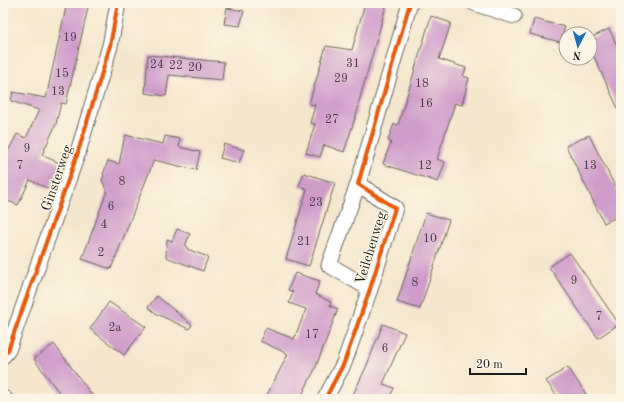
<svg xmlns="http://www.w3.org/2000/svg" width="624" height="402" font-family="'Old Standard TT',serif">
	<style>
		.building { fill: #cf9cca }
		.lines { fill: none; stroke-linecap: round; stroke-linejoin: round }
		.street-casing { stroke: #68635a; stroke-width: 17 }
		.street { stroke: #fff; stroke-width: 15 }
		.cycleway-casing { stroke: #fcf5e5; stroke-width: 6 }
		.cycleway { stroke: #e8590c; stroke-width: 4 }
		.labels { text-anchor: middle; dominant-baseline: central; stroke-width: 3; stroke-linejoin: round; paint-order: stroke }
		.number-label { font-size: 12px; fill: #493c48 }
		.street-label { font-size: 14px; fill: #1c1c1c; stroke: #fcf5e5 }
	</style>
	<rect width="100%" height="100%" fill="#fcf5e5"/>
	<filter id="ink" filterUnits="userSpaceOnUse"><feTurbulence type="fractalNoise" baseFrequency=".025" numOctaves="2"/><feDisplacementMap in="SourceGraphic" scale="8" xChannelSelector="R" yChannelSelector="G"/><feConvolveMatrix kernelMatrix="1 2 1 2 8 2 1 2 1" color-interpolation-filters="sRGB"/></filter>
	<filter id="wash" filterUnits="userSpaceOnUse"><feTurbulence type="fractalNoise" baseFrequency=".012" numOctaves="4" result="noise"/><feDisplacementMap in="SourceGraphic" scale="16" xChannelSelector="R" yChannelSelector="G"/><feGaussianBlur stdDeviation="0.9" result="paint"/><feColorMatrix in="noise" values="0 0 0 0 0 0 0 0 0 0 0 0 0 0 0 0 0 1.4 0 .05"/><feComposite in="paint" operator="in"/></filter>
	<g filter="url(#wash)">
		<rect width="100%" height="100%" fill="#f5e7cd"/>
		<g id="blocks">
			<g class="building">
				<path d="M67,3H89L66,104L61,103L56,124L42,155L61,164L49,189L30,180L18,205L3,199V161L17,134L26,138L39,110L11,101L13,92L46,98Z"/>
				<path d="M365,3H387L358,105L359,106L344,152L324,145L320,157L306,153L315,124L310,123L315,105L309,104L326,46L352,50Z"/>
				<path d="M227,8L244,11L240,26L224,24Z"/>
				<path d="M431,16L451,23L439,59L466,68L463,76L469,78L462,105L455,103L437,159L445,162L438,182L383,164L391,142L388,140L394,124L398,125Z"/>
				<path d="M534,19L565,27L560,42L530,34Z"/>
				<path d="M609,29L621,54V115L590,48V38Z"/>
				<path d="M148,55L224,62L222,80L169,75L166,96L145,93Z"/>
				<path d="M125,135L163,144L165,136L180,139L179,147L200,152L196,170L154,160L111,269L82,259L107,191L102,180L104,175L103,174L108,161L119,164Z"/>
				<path d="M589,135L621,198V215L604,223L566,146Z"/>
				<path d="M224,144L244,150L239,163L220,158Z"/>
				<path d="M304,173L335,183L309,266L286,259L307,189L299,186Z"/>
				<path d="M426,213L449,220L420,309L397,302Z"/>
				<path d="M177,229L190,234L185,246L187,247V249L208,257L203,271L166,257L167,239L172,241Z"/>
				<path d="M570,253L619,324L598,338L549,267Z"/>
				<path d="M295,273L320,281L315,294L331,302L330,306L338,309L315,369L300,399H265L288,354L260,341L266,328L294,339L306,309L289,303L293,292L288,290Z"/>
				<path d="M157,296L192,325L189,329L157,314L148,307Z"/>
				<path d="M109,302L146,327L124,355L90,329Z"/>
				<path d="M383,324L405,333L383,384L394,388L389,399H351L367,365Z"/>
				<path d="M54,344L95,399H64L34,359Z"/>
				<path d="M568,367L582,388L589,399H559L546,381Z"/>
			</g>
		</g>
	</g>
	<g filter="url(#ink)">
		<use href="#blocks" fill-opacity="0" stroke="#68635a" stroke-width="1"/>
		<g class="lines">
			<g class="street-casing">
				<g id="street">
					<path d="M474,3L514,16"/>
					<path d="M358,184L329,265L370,289"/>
					<path d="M3,356L8,350L78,152L110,46L118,3"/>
					<path d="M3,398L5,399"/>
					<path d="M325,399L344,363L370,289L395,208L358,184L410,3"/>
				</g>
			</g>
			<use href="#street" class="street"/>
			<g class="cycleway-casing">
				<g id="cycleway">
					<path d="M3,356L8,350L78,152L110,46L118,3"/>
					<path d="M325,399L344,363L370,289L395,208L358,184L410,3"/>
				</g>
			</g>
			<use href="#cycleway" class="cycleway"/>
		</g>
	</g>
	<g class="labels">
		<g class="number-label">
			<text x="70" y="38">19</text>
			<text x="353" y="64">31</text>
			<text x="157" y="65">24</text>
			<text x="176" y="66">22</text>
			<text x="195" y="68">20</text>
			<text x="62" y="74">15</text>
			<text x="341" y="79">29</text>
			<text x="422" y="84">18</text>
			<text x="58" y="92">13</text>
			<text x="426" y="104">16</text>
			<text x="332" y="120">27</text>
			<text x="27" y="149">9</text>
			<text x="20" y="166">7</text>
			<text x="425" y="166">12</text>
			<text x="590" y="166">13</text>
			<text x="122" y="182">8</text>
			<text x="316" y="203">23</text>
			<text x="111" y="207">6</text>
			<text x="104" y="225">4</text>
			<text x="430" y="239">10</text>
			<text x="304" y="242">21</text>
			<text x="101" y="253">2</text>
			<text x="574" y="281">9</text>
			<text x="415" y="283">8</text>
			<text x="599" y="317">7</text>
			<text x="115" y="328">2a</text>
			<text x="312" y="335">17</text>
			<text x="385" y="349">6</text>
		</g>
		<g class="street-label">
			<text transform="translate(57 178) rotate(-71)">Ginsterweg</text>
			<text transform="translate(371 248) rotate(-73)">Veilchenweg</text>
		</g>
	</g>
	<rect width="624" height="402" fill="none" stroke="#fcf5e5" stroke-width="16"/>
	<g transform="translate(578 46) rotate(186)"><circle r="19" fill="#fcf5e5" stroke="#a29e95"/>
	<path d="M0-3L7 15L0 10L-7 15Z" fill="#1f6fb2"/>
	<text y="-6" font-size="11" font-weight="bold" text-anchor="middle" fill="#1c1c1c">N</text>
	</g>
	<path d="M470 368v6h56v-6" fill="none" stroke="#1c1c1c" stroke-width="2"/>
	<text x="476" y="368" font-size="12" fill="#1c1c1c" stroke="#fcf5e5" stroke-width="3" paint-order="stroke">20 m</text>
</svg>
